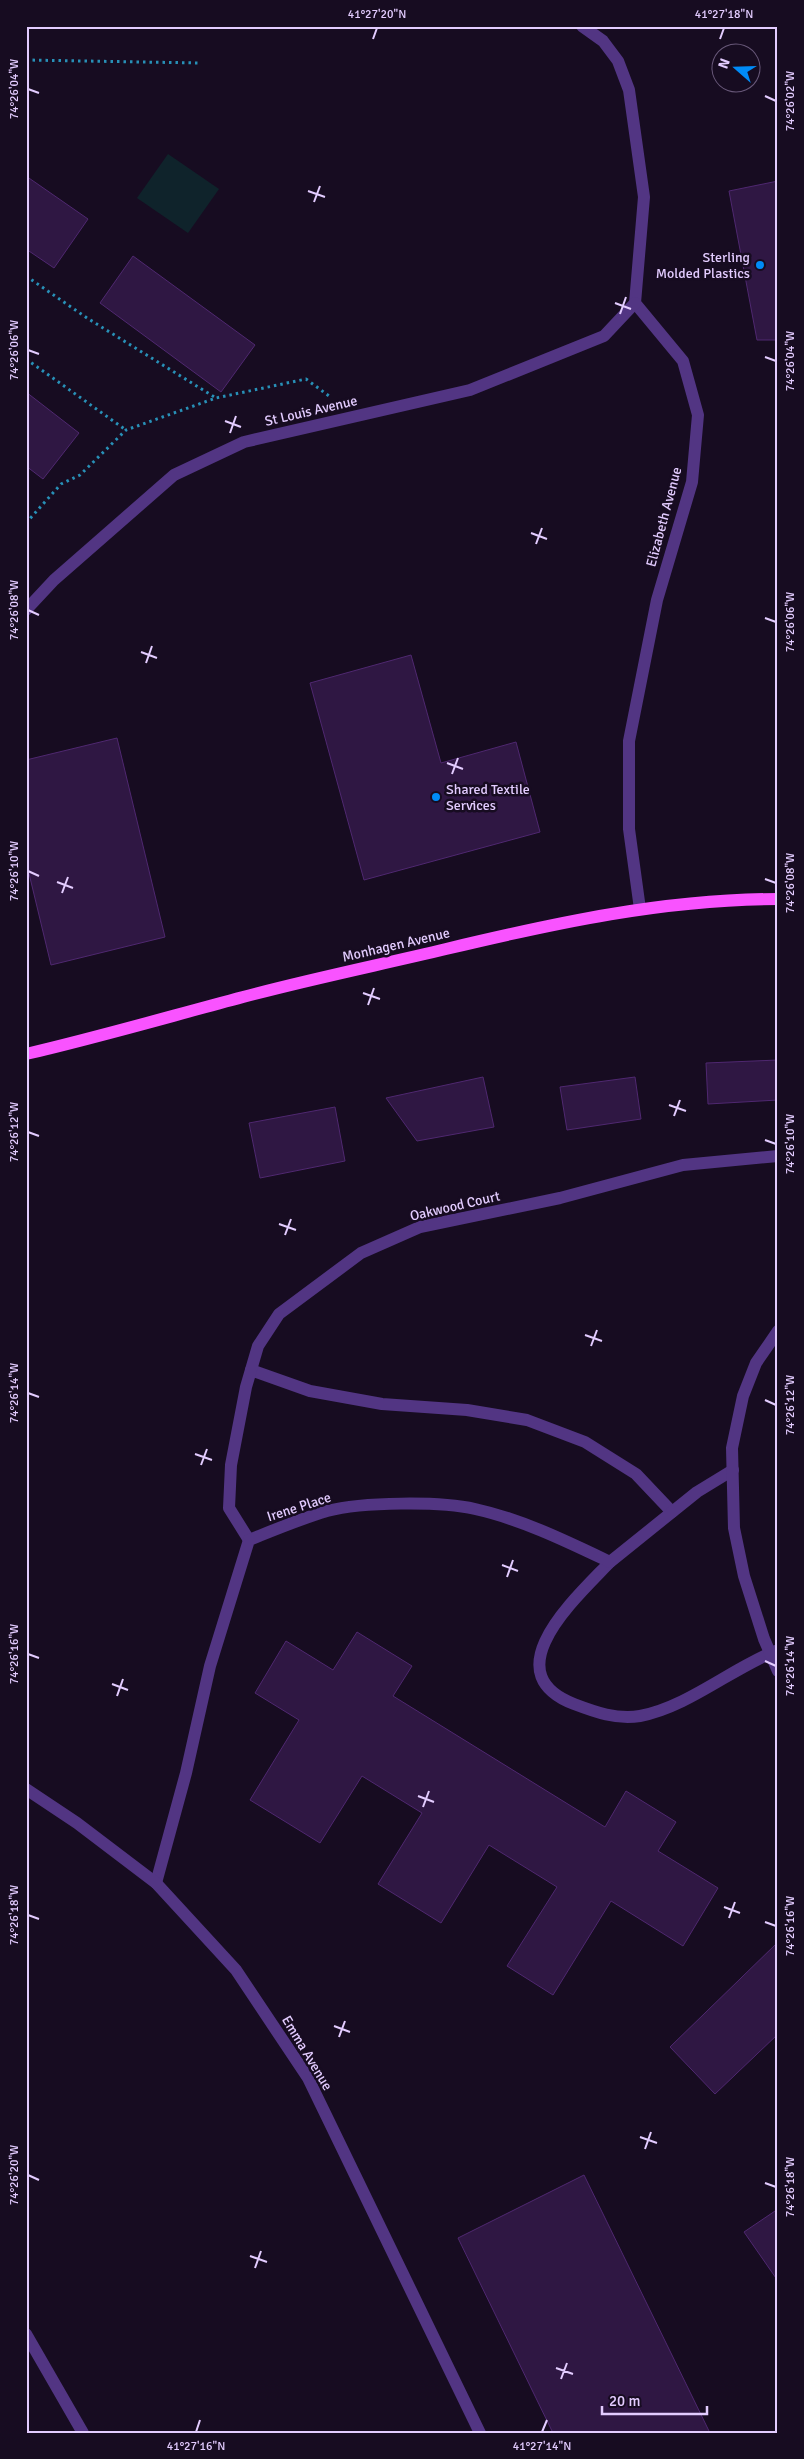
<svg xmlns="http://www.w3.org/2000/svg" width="804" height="2459" font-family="Signika,sans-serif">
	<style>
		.green { fill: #0f232b }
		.building { fill: #2f1743; stroke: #4f2870 }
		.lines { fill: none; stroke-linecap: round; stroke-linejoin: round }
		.path { stroke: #2890b7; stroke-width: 3; stroke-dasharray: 2.5 4; stroke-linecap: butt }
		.service { stroke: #523583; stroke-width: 12 }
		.minor { stroke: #523583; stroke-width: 12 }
		.primary { stroke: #f953ff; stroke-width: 12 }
		.ticks { fill: none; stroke: #e3ccff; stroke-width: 2 }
		.poi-dot { fill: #008bf7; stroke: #170c21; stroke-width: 2 }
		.labels { text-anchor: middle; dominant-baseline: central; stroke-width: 5; stroke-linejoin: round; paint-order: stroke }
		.poi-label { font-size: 14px; fill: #e3ccff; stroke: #170c21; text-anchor: end }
		.street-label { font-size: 14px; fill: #e3ccff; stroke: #170c21 }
		.neatline { fill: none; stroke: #e3ccff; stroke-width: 2 }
		.ticks-label { font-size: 12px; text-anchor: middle; fill: #e3ccff }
	</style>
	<rect width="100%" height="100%" fill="#170c21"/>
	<path class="green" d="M168,154L219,189L188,233L137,198Z"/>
	<g class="building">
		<path d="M26,176L88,219L54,268L26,249Z"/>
		<path d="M778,181V340H757L729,191Z"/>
		<path d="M133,256L255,345L221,392L100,303Z"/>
		<path d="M26,392L79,433L43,479L26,466Z"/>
		<path d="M411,655L441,763L516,742L540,832L364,880L310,683Z"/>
		<path d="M117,738L165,937L51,965L26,861V760Z"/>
		<path d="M778,1060V1100L708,1104L706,1063Z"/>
		<path d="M483,1077L494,1127L417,1141L386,1098Z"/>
		<path d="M635,1077L641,1119L567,1130L560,1087Z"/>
		<path d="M335,1107L345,1161L260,1178L249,1123Z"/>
		<path d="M357,1632L412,1666L393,1696L605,1827L626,1791L676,1822L658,1851L718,1888L683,1946L611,1901L553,1995L507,1966L557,1887L489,1845L441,1923L378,1884L422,1813L362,1776L320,1843L250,1800L299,1720L255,1693L286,1641L333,1670Z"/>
		<path d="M776,1944L778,2034L715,2094L670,2047Z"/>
		<path d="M584,2175L710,2433H553L458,2238Z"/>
		<path d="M778,2209V2281L744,2232Z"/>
	</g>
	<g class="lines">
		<g class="path">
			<path d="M26,60L200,63"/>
			<path d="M26,276L87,318L216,398"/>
			<path d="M26,359L126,430"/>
			<path d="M26,523L61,484L80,475L126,430L216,398L306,379L329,396"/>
		</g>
		<g class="service">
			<path d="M251,1370L310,1391L382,1404L467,1410L527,1420L585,1442L636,1474L672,1512"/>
			<path d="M249,1540L229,1508L231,1465L246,1387L258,1346L279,1314L361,1253L420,1227L560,1198L683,1165L778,1156"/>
			<path d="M610,1562C577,1597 492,1672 574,1704C595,1712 617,1720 640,1716C688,1707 732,1668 778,1650"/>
			<path d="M156,1883L186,1773L210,1666L249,1540C274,1530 300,1519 327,1511C362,1502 440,1501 475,1509C521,1519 568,1542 610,1562L697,1492L733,1470"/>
			<path d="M26,2334L83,2433"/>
		</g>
		<g class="minor">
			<path d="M582,26L603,41L618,61L629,90L644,197L635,303L683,361L698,415L692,482L657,600L629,741V829L640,909"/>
			<path d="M26,610L54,580L174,475L244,442L470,390L604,336L635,303"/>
			<path d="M778,1331L756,1363L743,1396L732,1448L734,1528L744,1576L764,1639L778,1671"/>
			<path d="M26,1789L77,1823L156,1883L236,1970L308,2078L480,2433"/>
		</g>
		<path class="primary" d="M26,1054C99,1037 171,1016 243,997C310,979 379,965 446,949C555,923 665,899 778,899"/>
	</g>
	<path class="ticks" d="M373,39L377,28M720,39L724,28M28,89L39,93M765,96L776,101M308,191L325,197M314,202L320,186M615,303L631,309M620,314L626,297M28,350L39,354M765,357L776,361M225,421L241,427M230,433L236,416M531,533L547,539M536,544L542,528M28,610L39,615M765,618L776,622M141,652L157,658M146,663L152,646M447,763L463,769M452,774L458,758M28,871L39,876M765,879L776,883M57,882L73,888M62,893L68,877M363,993L380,999M368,1005L374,988M669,1105L686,1111M674,1116L680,1100M28,1132L39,1136M765,1140L776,1144M279,1224L296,1230M285,1235L291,1219M585,1335L602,1341M591,1346L597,1330M28,1393L39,1397M765,1400L776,1405M195,1454L212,1460M201,1465L207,1449M502,1565L518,1571M507,1577L513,1560M28,1654L39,1658M765,1661L776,1666M112,1684L128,1690M117,1696L123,1679M418,1796L434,1802M423,1807L429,1791M724,1907L740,1913M28,1915L39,1919M729,1918L735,1902M765,1922L776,1926M334,2026L350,2032M339,2037L345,2021M640,2137L657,2143M645,2149L651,2132M28,2175L39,2180M765,2183L776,2187M250,2256L267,2262M255,2268L261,2251M556,2368L573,2374M561,2379L567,2363M196,2432L200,2420M542,2432L547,2420"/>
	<g class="poi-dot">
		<circle cx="760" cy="265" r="5"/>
		<circle cx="436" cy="797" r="5"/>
	</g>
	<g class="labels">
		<g class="poi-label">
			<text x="750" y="257">Sterling<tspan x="750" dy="16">Molded Plastics</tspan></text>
			<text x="446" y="789" text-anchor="start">Shared Textile<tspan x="446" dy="16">Services</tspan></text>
		</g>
		<g class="street-label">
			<text transform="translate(311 411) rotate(-13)">St Louis Avenue</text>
			<text transform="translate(664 517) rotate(-75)">Elizabeth Avenue</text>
			<text transform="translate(396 945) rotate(-13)">Monhagen Avenue</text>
			<text transform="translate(455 1206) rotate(-13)">Oakwood Court</text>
			<text transform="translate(299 1507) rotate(-18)">Irene Place</text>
			<text transform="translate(307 2053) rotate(59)">Emma Avenue</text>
		</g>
	</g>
	<rect width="804" height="2459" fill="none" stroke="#170c21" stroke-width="55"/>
	<g transform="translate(736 68) rotate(290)"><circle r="24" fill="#170c21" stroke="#69597a"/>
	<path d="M0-4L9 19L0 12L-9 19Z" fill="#008bf7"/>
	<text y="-8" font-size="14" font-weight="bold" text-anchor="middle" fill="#e3ccff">N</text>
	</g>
	<path d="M602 2406v8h105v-8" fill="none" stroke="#e3ccff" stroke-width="2.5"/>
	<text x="609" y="2406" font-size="15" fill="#e3ccff" stroke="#170c21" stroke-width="4" paint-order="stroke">20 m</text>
	<rect x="28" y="28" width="748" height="2404" class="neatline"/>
	<g class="ticks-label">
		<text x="377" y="18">41°27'20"N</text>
		<text x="724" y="18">41°27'18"N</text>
		<text transform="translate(14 89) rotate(-90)" y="4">74°26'04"W</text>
		<text transform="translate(790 101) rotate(-90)" y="4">74°26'02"W</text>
		<text transform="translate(14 350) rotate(-90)" y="4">74°26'06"W</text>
		<text transform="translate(790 361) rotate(-90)" y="4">74°26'04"W</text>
		<text transform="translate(14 610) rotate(-90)" y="4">74°26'08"W</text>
		<text transform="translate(790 622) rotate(-90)" y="4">74°26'06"W</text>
		<text transform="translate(14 871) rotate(-90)" y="4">74°26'10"W</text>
		<text transform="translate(790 883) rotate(-90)" y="4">74°26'08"W</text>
		<text transform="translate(14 1132) rotate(-90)" y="4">74°26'12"W</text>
		<text transform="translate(790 1144) rotate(-90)" y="4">74°26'10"W</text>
		<text transform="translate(14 1393) rotate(-90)" y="4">74°26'14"W</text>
		<text transform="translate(790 1405) rotate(-90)" y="4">74°26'12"W</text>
		<text transform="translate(14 1654) rotate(-90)" y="4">74°26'16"W</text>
		<text transform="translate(790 1666) rotate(-90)" y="4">74°26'14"W</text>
		<text transform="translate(14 1915) rotate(-90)" y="4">74°26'18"W</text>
		<text transform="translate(790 1926) rotate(-90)" y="4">74°26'16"W</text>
		<text transform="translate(14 2175) rotate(-90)" y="4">74°26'20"W</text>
		<text transform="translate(790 2187) rotate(-90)" y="4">74°26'18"W</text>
		<text x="196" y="2450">41°27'16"N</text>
		<text x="542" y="2450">41°27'14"N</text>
	</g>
</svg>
